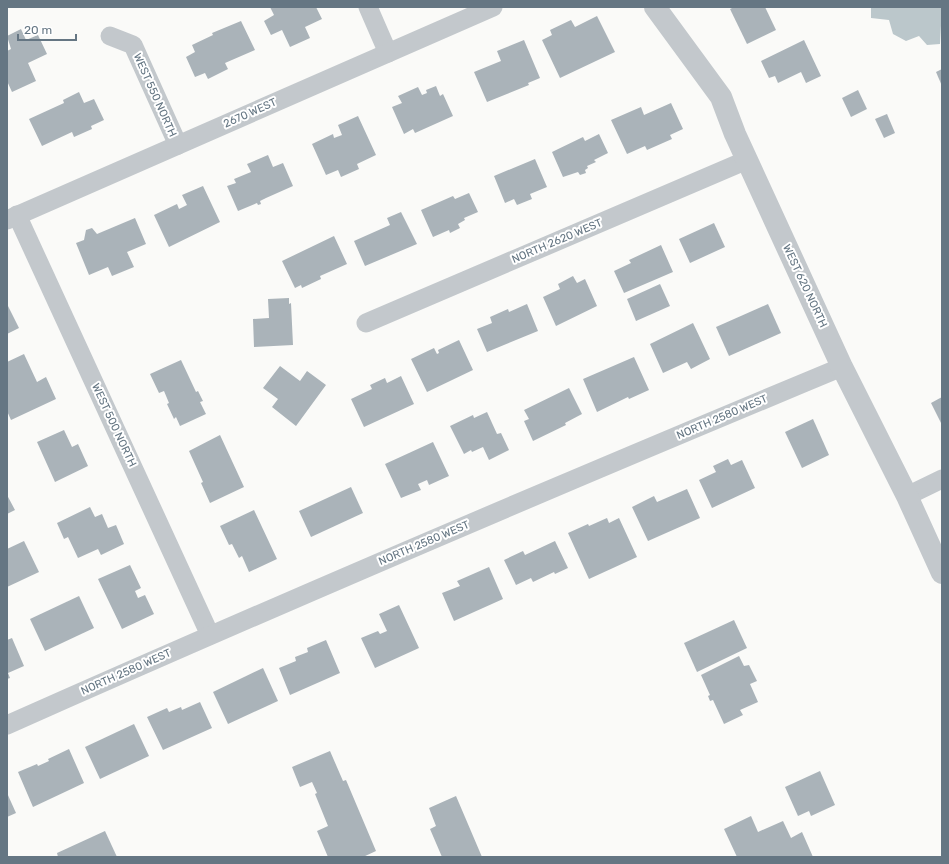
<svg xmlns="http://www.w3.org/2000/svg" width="949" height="864" font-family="Rubik,sans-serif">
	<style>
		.water { fill: #bbc7cb }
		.building { fill: #aab3b9 }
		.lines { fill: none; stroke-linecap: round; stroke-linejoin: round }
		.minor { stroke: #c3c8cc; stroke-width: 19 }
		.tertiary { stroke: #c3c8cc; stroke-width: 22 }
		.labels { text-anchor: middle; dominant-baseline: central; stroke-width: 4; stroke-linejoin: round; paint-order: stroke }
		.street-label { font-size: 11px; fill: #657683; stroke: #fff }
	</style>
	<rect width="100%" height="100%" fill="#fafaf8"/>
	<path class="water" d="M871,7H942L940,44L927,45L919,36L906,41L893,34L889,20L871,18Z"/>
	<g class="building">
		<path d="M270,7H316L322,19L305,27L310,38L290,47L282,30L271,35L264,21L274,15Z"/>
		<path d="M734,7H765L776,30L747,44L730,9Z"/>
		<path d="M597,16L615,52L560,78L542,40L552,35L550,30L571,20L575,27Z"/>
		<path d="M241,21L255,50L225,63L228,69L208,79L205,73L195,77L186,57L195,52L192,45L213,35L212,33Z"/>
		<path d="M21,29L26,40L38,35L47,54L28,63L36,81L12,92L7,81V51L11,49L7,36Z"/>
		<path d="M524,40L540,78L528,83L529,85L487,102L474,72L501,61L497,51Z"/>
		<path d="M804,40L821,76L806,83L801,72L778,83L775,76L769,78L761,61Z"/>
		<path d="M942,69V86L936,72Z"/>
		<path d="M436,86L440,96L443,94L453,116L415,133L413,129L404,134L392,107L402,103L398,96L418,87L422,95L427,93L426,90Z"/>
		<path d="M858,90L867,109L851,117L842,98Z"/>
		<path d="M79,92L84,103L94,99L104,120L91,126L92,129L74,137L72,132L42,146L29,119L64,103L63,100Z"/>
		<path d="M671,103L683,129L670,135L672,139L647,150L645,146L627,154L611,120L641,107L644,115Z"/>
		<path d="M887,114L895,133L884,138L875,119Z"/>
		<path d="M358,116L376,155L357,164L359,169L341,177L338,170L326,175L312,144L333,134L334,138L342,135L338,125Z"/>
		<path d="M599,134L608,153L594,160L596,162L587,166L588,168L585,170L586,173L580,175L578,172L563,177L552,152L583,137L585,141Z"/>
		<path d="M268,155L273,167L283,163L293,186L266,198L260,201L261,204L258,205L257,203L238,211L227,186L236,183L234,179L251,172L247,164Z"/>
		<path d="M535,159L547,187L530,194L532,199L517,205L514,199L505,203L494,176Z"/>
		<path d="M203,186L220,222L169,247L154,215L177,204L179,209L187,205L182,195Z"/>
		<path d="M469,193L478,212L464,218L465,220L458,224L460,228L450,233L449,230L433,237L421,210L453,196L455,199Z"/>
		<path d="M401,212L417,244L365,266L354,241L390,225L387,218Z"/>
		<path d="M135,218L146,244L127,252L134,267L112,276L108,267L89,275L76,243L84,240L86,230L92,228L97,234Z"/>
		<path d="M714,223L725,247L690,263L679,239Z"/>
		<path d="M334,236L347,264L320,276L321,279L302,288L301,285L295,288L282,261Z"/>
		<path d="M661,245L673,272L624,293L614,271L631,263L629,260Z"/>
		<path d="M573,276L577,283L585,279L597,306L556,326L543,297L560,289L558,284Z"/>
		<path d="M660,284L670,306L636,321L627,299Z"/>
		<path d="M289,298V304L291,303L293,345L254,347L253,319L269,318L268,299Z"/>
		<path d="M7,304L19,328L7,334Z"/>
		<path d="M527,304L538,331L487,352L477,329L492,323L490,317L508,309L509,312Z"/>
		<path d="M768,304L781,333L729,356L716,327Z"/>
		<path d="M693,323L710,359L691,369L687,362L663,373L650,344Z"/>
		<path d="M459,340L473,370L427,392L411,359L434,348L437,354L439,353L438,350Z"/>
		<path d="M24,354L37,382L46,377L56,399L11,420L7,411V362Z"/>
		<path d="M634,357L649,390L629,399L628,397L597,412L583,379Z"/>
		<path d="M181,360L196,392L198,391L203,401L200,402L206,414L180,426L176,417L174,419L167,404L169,403L164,391L159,393L150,374Z"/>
		<path d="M280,366L300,381L307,371L326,385L296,426L272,407L278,399L263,388Z"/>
		<path d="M401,376L414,404L364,427L351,399L372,389L370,385L385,378L387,383Z"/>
		<path d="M569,388L582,414L565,423L566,425L533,441L524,421L529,419L524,410Z"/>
		<path d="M942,397V425L931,403Z"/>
		<path d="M487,412L497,434L501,433L509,450L489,460L483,447L472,452L471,450L464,454L450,426L473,415L474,418Z"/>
		<path d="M813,419L829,455L802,468L785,432Z"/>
		<path d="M64,430L72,447L78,444L88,466L55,482L37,442Z"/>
		<path d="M220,435L244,487L210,503L201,483L203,482L189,451Z"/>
		<path d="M433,442L449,476L429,485L427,480L418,484L421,490L401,498L385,464Z"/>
		<path d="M728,459L731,465L742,460L755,488L712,508L699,480L716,472L713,466Z"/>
		<path d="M351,487L363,513L311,537L299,511Z"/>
		<path d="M687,489L700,518L648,541L632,507L654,496L657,502Z"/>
		<path d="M7,495L15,510L7,514Z"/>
		<path d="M90,507L95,517L102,514L108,528L116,525L124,544L101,555L98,549L78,558L68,537L64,539L57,523Z"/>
		<path d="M254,510L277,559L249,572L242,556L239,558L232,544L229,545L220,526Z"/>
		<path d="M607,518L609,523L619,518L637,557L589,579L568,533L588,524L589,526Z"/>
		<path d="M24,541L39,572L7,587V549Z"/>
		<path d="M555,541L568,568L555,574L554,572L533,582L531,578L516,585L504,560L523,551L525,555Z"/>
		<path d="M130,565L141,588L135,591L138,598L145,595L154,614L122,629L98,579Z"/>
		<path d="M489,567L503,599L454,621L442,593L460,586L457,581Z"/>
		<path d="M79,596L94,628L45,651L30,619Z"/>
		<path d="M399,605L419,648L375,668L361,638L378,631L380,634L387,631L379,614Z"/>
		<path d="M734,620L747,648L697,672L684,643Z"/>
		<path d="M12,638L24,666L8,673L10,678L7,679V640Z"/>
		<path d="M326,640L340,673L290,695L279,668L296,661L295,657L308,652L307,648Z"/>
		<path d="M739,656L744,666L749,665L757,681L750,684L758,702L740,710L743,715L724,724L713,700L710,701L708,696L710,695L701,675Z"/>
		<path d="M263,668L278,701L228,724L213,692Z"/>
		<path d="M200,702L212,728L163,750L147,717L167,708L169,712L181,707L182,710Z"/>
		<path d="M134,724L149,756L100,779L85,747Z"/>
		<path d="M69,749L84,783L33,807L18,772L37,764L38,766L49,761L48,759Z"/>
		<path d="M330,751L343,781L346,780L376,851L363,857H328L317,831L328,826L315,794L317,793L312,782L300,787L292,767Z"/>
		<path d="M820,771L835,805L811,816L809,811L798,816L785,787Z"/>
		<path d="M7,793L16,813L7,817Z"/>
		<path d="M456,796L482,857H442L430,829L436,826L429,808Z"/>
		<path d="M751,816L758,832L783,821L791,838L802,832L813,857H737L724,829Z"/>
		<path d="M105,831L117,857H58L57,853Z"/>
	</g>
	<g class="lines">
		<g class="minor">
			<path d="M368,7L388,53"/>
			<path d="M110,36L133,45L178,145"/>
			<path d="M17,215L210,635"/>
			<path d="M7,220L493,7"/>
			<path d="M366,323L747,160"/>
			<path d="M907,496L942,479"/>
			<path d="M7,725C284,602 563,483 842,367"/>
		</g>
		<path class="tertiary" d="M655,7L721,97L735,134L842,367L907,496L942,573"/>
	</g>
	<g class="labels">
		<g class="street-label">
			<text transform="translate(155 95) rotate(66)">WEST 550 NORTH</text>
			<text transform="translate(250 113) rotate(-24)">2670 WEST</text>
			<text transform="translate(557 241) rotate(-23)">NORTH 2620 WEST</text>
			<text transform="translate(805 286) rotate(65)">WEST 620 NORTH</text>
			<text transform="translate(722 417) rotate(-23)">NORTH 2580 WEST</text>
			<text transform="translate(114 425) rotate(65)">WEST 500 NORTH</text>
			<text transform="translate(424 543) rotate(-23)">NORTH 2580 WEST</text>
			<text transform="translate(126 672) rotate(-24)">NORTH 2580 WEST</text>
		</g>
	</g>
	<rect width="949" height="864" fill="none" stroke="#657683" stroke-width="16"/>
	<path d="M18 34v6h58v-6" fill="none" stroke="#657683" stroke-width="2"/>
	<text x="24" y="34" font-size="12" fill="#657683" stroke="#ffffff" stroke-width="3" paint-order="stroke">20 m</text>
</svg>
